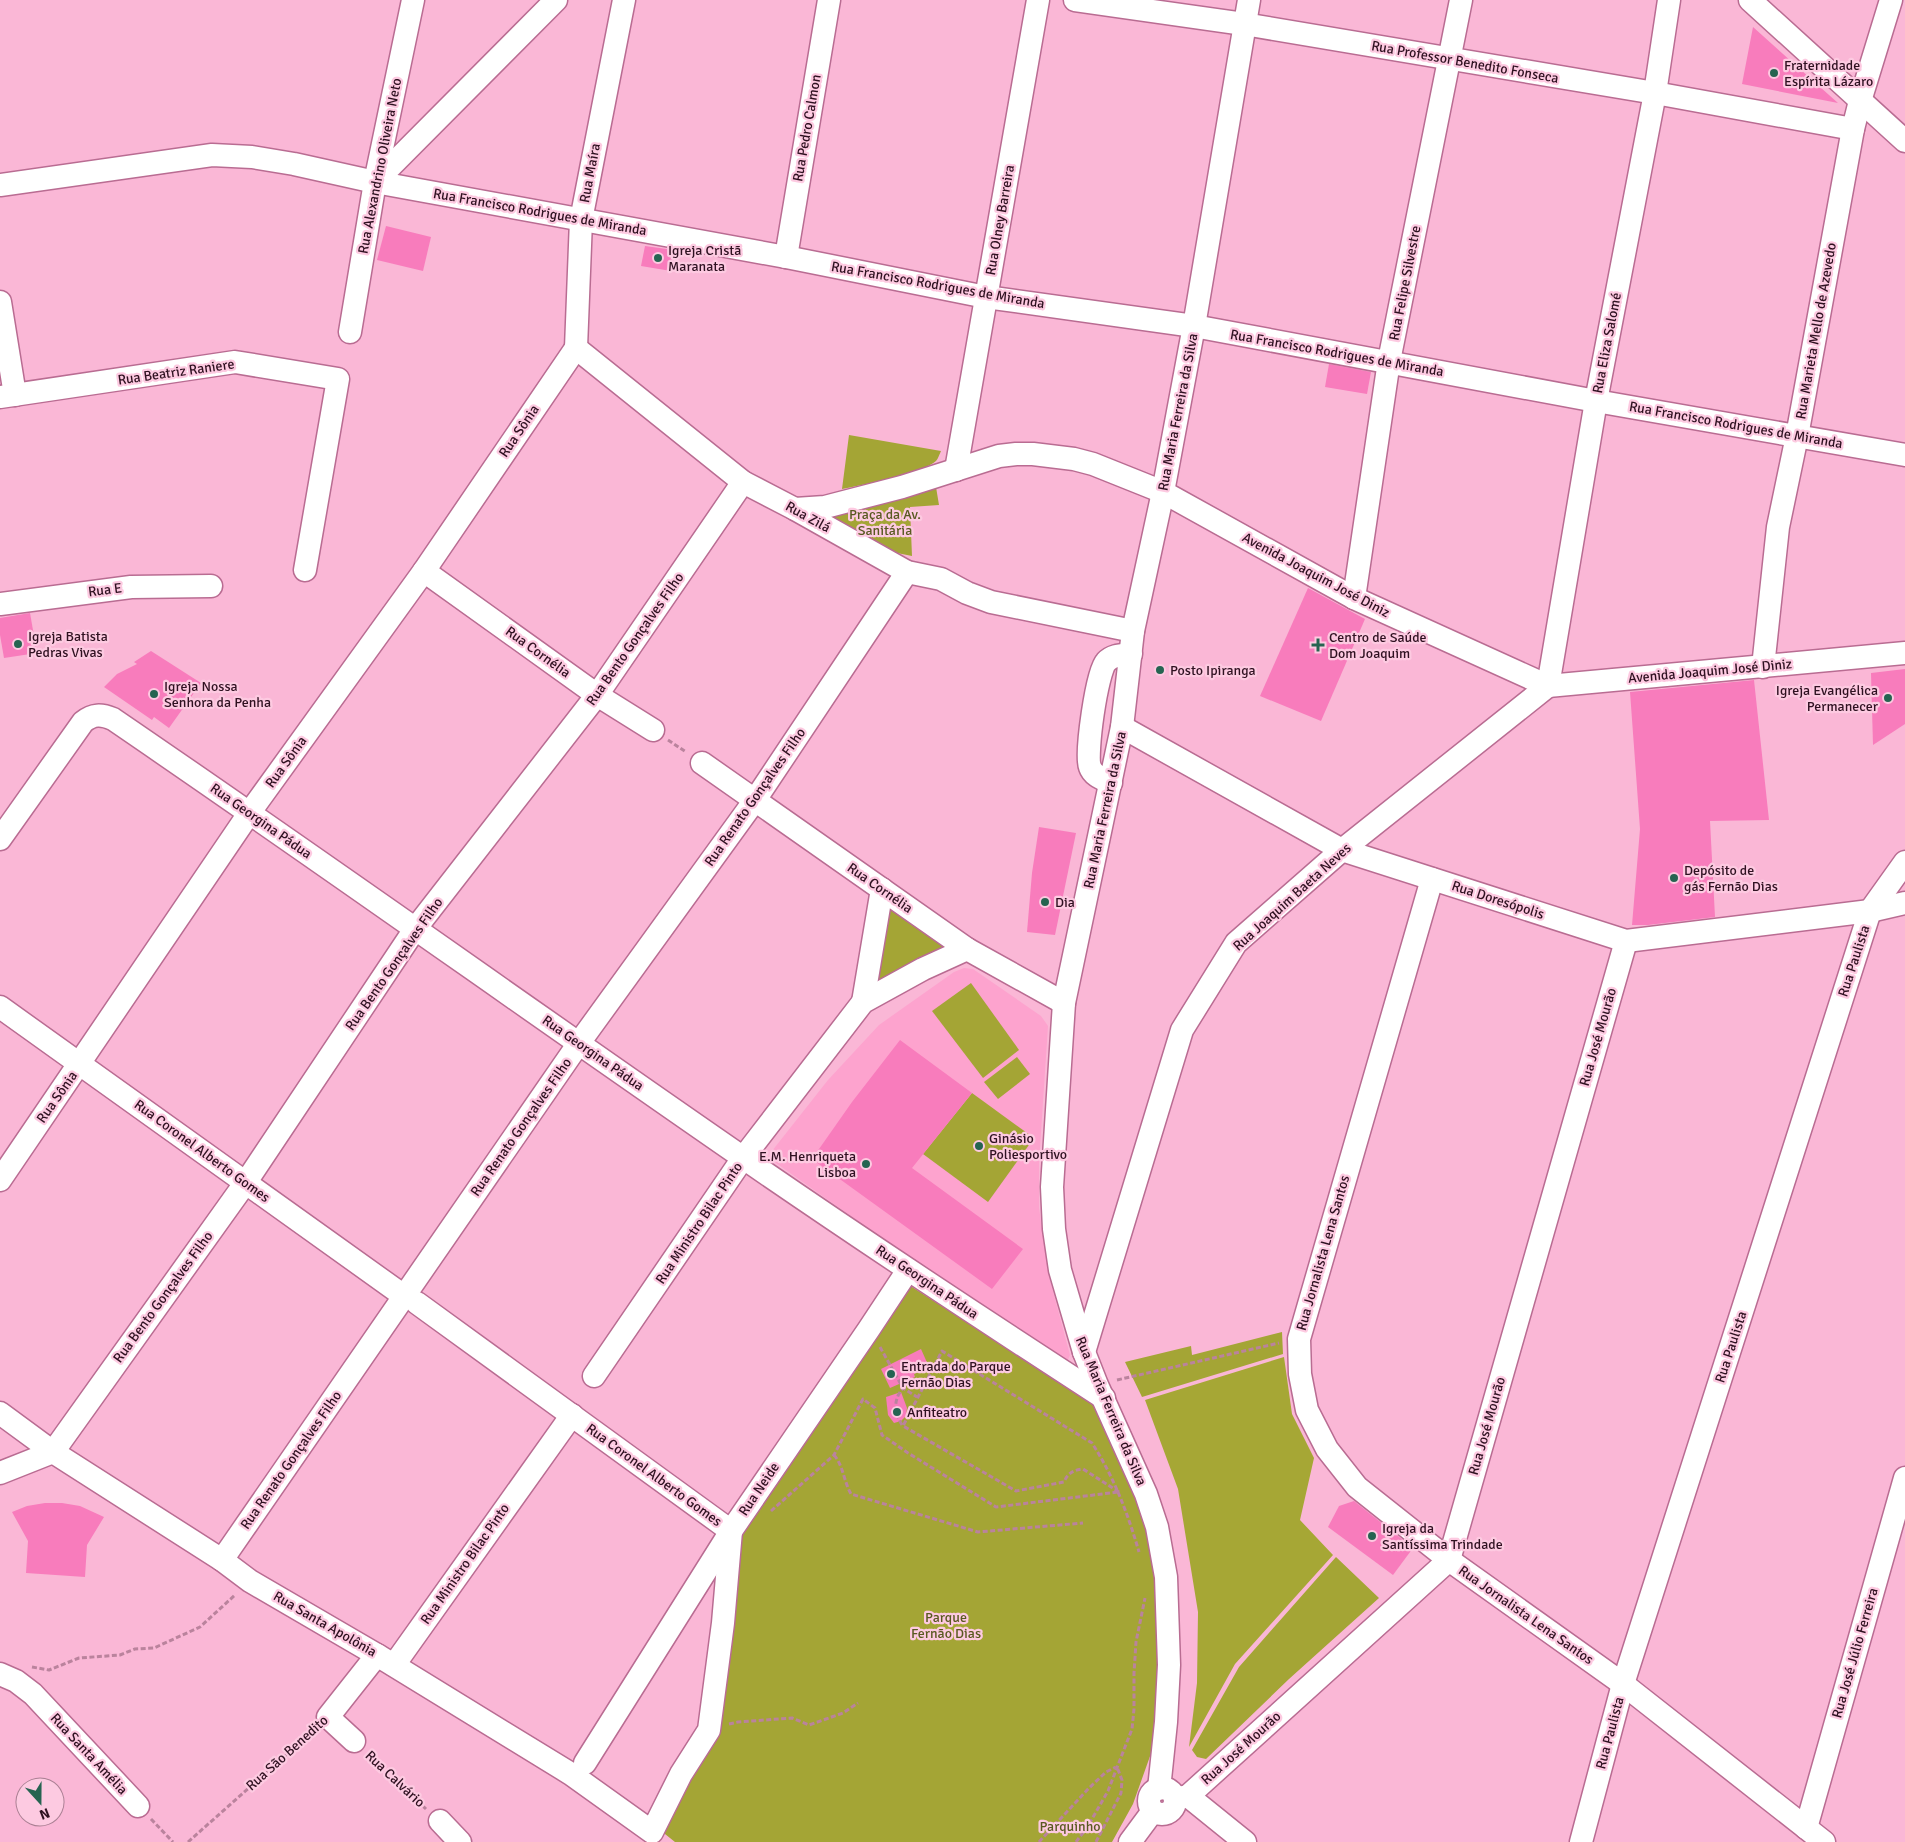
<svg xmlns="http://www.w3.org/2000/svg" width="1905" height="1842" font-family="Signika,sans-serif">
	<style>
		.built { fill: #fda3ce }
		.green { fill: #a4a535 }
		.forest { fill: #a6a735 }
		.building { fill: #f87cbc }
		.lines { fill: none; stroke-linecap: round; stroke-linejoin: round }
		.minor-casing { stroke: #b96c92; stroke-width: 25 }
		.path { stroke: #ba839d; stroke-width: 3; stroke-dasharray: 5 2.5; stroke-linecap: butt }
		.minor { stroke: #fff; stroke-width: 22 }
		.poi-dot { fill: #266451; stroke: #fdcae1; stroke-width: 2 }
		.labels { text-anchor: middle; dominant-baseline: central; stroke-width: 4.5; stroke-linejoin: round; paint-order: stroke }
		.street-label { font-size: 14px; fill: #2f1121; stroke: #fdcae1 }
		.poi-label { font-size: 14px; fill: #2f1121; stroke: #fdcae1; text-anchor: start }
		.park-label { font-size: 14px; fill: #595920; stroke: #fdcae1 }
	</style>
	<rect width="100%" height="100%" fill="#fab7d6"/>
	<path class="built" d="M964,968L973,969L1041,1016L1048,1026L1039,1163V1208L1050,1280L1070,1355L1067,1362L1035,1347L776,1163L772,1158V1151L828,1080L879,1025L954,972Z"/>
	<g class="green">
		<path d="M849,435L941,451C940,453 938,459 936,461C923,473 861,485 842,489Z"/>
		<path d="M935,481L939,505L910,507L912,556L892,552L833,523L828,511Z"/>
		<path d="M888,909L895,912L945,945V949L874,991Z"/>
		<path d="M971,983L1019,1050L983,1078L932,1011Z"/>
		<path d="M1017,1057L1030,1074L998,1099L984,1082Z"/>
		<path d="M972,1093L1034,1138L988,1202L923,1154Z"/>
		<path d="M909,1285L1093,1403L1109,1431L1149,1521L1162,1607L1154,1745L1133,1804L1112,1842H675L660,1830L711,1742L736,1542Z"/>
		<path d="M1282,1332L1283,1354L1142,1397L1125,1362L1191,1346L1192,1355Z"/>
		<path d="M1336,1557L1379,1598L1289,1679L1206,1759L1197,1757L1192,1750L1239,1667Z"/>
	</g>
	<path class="forest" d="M1284,1357L1292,1414L1314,1458L1300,1520L1333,1555L1235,1664L1189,1747L1197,1683L1198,1612L1178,1489L1145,1400Z"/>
	<g class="building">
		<path d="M1753,27L1792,62L1838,103L1742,84Z"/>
		<path d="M386,226L431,237L423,271L377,260Z"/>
		<path d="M645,246L674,250L671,271L641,266Z"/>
		<path d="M1329,364L1371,372L1367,394L1325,387Z"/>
		<path d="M1308,588L1365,619L1321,721L1260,696Z"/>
		<path d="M30,613L37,653L4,658L0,635V618Z"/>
		<path d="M151,651L201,683L169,728L154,717L152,720L104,687L117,674L137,664L134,662Z"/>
		<path d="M1905,669V724L1873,745L1871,673Z"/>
		<path d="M1754,680L1769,820L1710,821L1715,917L1648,925H1632L1640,829L1630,692Z"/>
		<path d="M1039,827L1076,833L1055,935L1027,932L1032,873Z"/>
		<path d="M900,1040L972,1093L912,1168L1023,1249L992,1289L812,1159L852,1102Z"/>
		<path d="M921,1349L929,1367L914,1374L915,1377L890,1388L881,1369Z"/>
		<path d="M901,1392L907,1408L906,1416L901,1421L894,1423L888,1415L886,1397Z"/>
		<path d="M1354,1501L1413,1548L1393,1575L1328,1527L1339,1506Z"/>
		<path d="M45,1503H62L80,1506L104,1517L87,1545L85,1577L26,1573L28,1541L12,1512L27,1506Z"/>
	</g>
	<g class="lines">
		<g class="minor-casing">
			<g id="minor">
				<path d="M1075,0L1244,24L1655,93L1853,129"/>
				<path d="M1750,0L1905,141"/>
				<path d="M375,182L556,0"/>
				<path d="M0,185L212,155L252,157L294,164L375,182L786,257L986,297L1194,326L1596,401L1905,455"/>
				<path d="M786,257L829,0"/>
				<path d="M0,302L15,395"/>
				<path d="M350,332L375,182L413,0"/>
				<path d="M576,348L743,482L795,509L907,572L941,579L967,593L991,602L1133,631"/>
				<path d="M576,348L581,220L624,0"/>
				<path d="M0,397L235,362L338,379L305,570"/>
				<path d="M956,470L1038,0"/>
				<path d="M795,509L825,507L902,487L999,456L1016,454H1033L1074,459L1093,464L1163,492L1354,598L1548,686L1905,653"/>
				<path d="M424,571L597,695L653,730"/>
				<path d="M1354,598L1389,361L1461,0"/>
				<path d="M0,604L131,587L211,586"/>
				<path d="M1763,667L1778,527L1797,436L1853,129L1860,101L1891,0"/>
				<path d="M1548,686L1596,401L1655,93L1669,0"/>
				<path d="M1122,727L1342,850L1626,941L1870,911L1905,903"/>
				<path d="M702,763L967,949L1064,1003"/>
				<path d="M1111,783C1103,779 1093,776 1090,767C1085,755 1097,671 1106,662C1112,655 1122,655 1131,654"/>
				<path d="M0,839L83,722C93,714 101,714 113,719C324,863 532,1012 742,1157C861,1239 982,1319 1104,1398"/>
				<path d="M1432,879L1299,1339L1300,1374L1307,1410L1327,1449L1357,1487L1449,1560L1623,1684L1824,1842"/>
				<path d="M863,1002L882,889"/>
				<path d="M0,1007L404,1296"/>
				<path d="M0,1180L250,812L424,571L576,348"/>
				<path d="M1084,1352L1182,1030L1236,943L1342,850L1548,686"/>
				<path d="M594,1376L743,1158L863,1002L923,969L967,949"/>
				<path d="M0,1413L53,1452L222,1560L250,1581L377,1655L571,1774L652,1832L681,1774L709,1730L723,1623L731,1531L417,1303"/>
				<path d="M0,1473L53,1452L246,1182L415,929L597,695L743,482"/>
				<path d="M222,1560L579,1043L755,800L907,572"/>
				<path d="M394,1665L572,1415"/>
				<path d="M0,1674L16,1681L33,1694L138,1806"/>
				<path d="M354,1741L328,1717L377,1655"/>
				<path d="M585,1763L731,1531L869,1329L908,1270"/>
				<circle cx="1162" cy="1801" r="13"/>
				<path d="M1159,1789L1166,1722L1169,1665L1166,1577L1157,1527L1146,1494L1097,1385L1084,1352L1060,1270L1054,1229L1052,1187L1064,1003L1122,727L1133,631L1163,492L1194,326L1249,0"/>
				<path d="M1188,1796L1245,1842"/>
				<path d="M1175,1799L1188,1796L1449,1560L1626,941"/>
				<path d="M440,1821L460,1842"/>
				<path d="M1806,1828L1905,1478"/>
				<path d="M1130,1842L1153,1811"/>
				<path d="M1581,1842L1623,1684L1870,911L1905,862"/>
			</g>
		</g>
		<g class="path">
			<path d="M668,740L686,752"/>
			<path d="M880,1347L903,1388L917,1397"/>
			<path d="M1117,1380L1279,1343"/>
			<path d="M902,1425C894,1412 893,1400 903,1388"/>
			<path d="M834,1455C843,1465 844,1482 851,1494L978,1532L1083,1523"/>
			<path d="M1119,1492L1083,1469C1073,1470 1068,1473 1064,1482L1016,1491L903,1426L942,1351L1092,1443C1114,1477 1128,1514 1139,1552"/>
			<path d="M771,1511L834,1455L863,1399L875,1408L882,1435L908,1453L996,1507L1118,1492"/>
			<path d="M32,1667L49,1670L79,1658L120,1655L135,1649L154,1648L200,1627L235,1595"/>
			<path d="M729,1724L738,1722L792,1718L809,1725L843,1713L858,1703"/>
			<path d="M369,1755L426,1809"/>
			<path d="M151,1819L173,1842"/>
			<path d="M188,1842L313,1731"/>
			<path d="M1039,1842L1089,1788L1106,1772L1116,1767"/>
			<path d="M1076,1842L1088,1826L1108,1791L1132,1729L1134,1709V1673L1136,1642L1145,1598"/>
			<path d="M1096,1842L1121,1793L1122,1780L1117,1767"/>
		</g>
		<use href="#minor" class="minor"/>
	</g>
	<g class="poi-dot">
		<circle cx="1774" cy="73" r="5"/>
		<circle cx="658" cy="258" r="5"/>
		<circle cx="18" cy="644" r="5"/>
		<path d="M1315.5 637.5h5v5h5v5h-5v5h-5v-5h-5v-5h5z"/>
		<circle cx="1160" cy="670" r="5"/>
		<circle cx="154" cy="694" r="5"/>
		<circle cx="1888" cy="698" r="5"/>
		<circle cx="1674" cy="878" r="5"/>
		<circle cx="1045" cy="902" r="5"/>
		<circle cx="979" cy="1146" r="5"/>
		<circle cx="866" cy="1164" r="5"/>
		<circle cx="891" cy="1374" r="5"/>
		<circle cx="897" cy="1412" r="5"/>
		<circle cx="1372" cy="1536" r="5"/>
	</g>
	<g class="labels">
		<g class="street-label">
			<text transform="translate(1465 62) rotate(10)">Rua Professor Benedito Fonseca</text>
			<text transform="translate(807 128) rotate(-80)">Rua Pedro Calmon</text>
			<text transform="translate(380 166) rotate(-79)">Rua Alexandrino Oliveira Neto</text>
			<text transform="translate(590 173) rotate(-79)">Rua Maíra</text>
			<text transform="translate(540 212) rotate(10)">Rua Francisco Rodrigues de Miranda</text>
			<text transform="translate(1000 220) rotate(-80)">Rua Olney Barreira</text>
			<text transform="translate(1405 283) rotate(-79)">Rua Felipe Silvestre</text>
			<text transform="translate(938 285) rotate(10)">Rua Francisco Rodrigues de Miranda</text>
			<text transform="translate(1816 331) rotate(-80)">Rua Marieta Mello de Azevedo</text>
			<text transform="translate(1607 343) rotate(-79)">Rua Eliza Salomé</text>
			<text transform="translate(1337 353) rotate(10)">Rua Francisco Rodrigues de Miranda</text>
			<text transform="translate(176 372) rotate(-8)">Rua Beatriz Raniere</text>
			<text transform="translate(1178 412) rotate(-79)">Rua Maria Ferreira da Silva</text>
			<text transform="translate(1736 425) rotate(10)">Rua Francisco Rodrigues de Miranda</text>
			<text transform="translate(519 431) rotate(-56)">Rua Sônia</text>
			<text transform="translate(808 517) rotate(29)">Rua Zilá</text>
			<text transform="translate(1316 575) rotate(28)">Avenida Joaquim José Diniz</text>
			<text transform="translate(105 590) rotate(-7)">Rua E</text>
			<text transform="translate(635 639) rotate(-55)">Rua Bento Gonçalves Filho</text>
			<text transform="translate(538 652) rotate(36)">Rua Cornélia</text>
			<text transform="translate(1710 671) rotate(-5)">Avenida Joaquim José Diniz</text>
			<text transform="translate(286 762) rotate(-54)">Rua Sônia</text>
			<text transform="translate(755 797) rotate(-55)">Rua Renato Gonçalves Filho</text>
			<text transform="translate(1105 810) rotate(-78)">Rua Maria Ferreira da Silva</text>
			<text transform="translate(261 821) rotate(35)">Rua Georgina Pádua</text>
			<text transform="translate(880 888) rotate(35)">Rua Cornélia</text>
			<text transform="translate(1292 897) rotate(-42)">Rua Joaquim Baeta Neves</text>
			<text transform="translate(1498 900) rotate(18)">Rua Doresópolis</text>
			<text transform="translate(1854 961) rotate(-72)">Rua Paulista</text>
			<text transform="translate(394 964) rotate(-55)">Rua Bento Gonçalves Filho</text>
			<text transform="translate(1598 1037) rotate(-74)">Rua José Mourão</text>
			<text transform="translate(593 1053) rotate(35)">Rua Georgina Pádua</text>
			<text transform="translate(57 1097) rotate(-55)">Rua Sônia</text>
			<text transform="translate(521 1127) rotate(-55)">Rua Renato Gonçalves Filho</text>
			<text transform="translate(202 1151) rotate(36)">Rua Coronel Alberto Gomes</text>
			<text transform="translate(699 1223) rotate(-56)">Rua Ministro Bilac Pinto</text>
			<text transform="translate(1323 1253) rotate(-74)">Rua Jornalista Lena Santos</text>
			<text transform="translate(927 1282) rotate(34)">Rua Georgina Pádua</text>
			<text transform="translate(163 1297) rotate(-54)">Rua Bento Gonçalves Filho</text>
			<text transform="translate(1731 1347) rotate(-72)">Rua Paulista</text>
			<text transform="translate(1111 1411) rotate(67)">Rua Maria Ferreira da Silva</text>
			<text transform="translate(1487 1426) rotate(-74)">Rua José Mourão</text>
			<text transform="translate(291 1460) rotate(-55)">Rua Renato Gonçalves Filho</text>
			<text transform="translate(654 1475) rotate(36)">Rua Coronel Alberto Gomes</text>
			<text transform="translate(759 1489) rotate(-56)">Rua Neide</text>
			<text transform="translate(465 1564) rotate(-55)">Rua Ministro Bilac Pinto</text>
			<text transform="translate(1526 1615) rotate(35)">Rua Jornalista Lena Santos</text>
			<text transform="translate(325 1624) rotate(30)">Rua Santa Apolônia</text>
			<text transform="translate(1855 1653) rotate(-74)">Rua José Júlio Ferreira</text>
			<text transform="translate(1610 1733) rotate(-75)">Rua Paulista</text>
			<text transform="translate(1241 1748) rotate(-42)">Rua José Mourão</text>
			<text transform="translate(287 1753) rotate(-42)">Rua São Benedito</text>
			<text transform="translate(89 1754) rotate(47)">Rua Santa Amélia</text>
			<text transform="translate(395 1779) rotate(43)">Rua Calvário</text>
		</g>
		<g class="poi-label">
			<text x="1784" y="65">Fraternidade<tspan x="1784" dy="16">Espírita Lázaro</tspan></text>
			<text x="668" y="250">Igreja Cristã<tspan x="668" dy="16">Maranata</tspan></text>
			<text x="28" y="636">Igreja Batista<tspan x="28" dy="16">Pedras Vivas</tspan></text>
			<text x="1329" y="637">Centro de Saúde<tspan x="1329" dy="16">Dom Joaquim</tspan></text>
			<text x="1170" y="670">Posto Ipiranga</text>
			<text x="164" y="686">Igreja Nossa<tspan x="164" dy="16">Senhora da Penha</tspan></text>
			<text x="1878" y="690" text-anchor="end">Igreja Evangélica<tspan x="1878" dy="16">Permanecer</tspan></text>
			<text x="1684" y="870">Depósito de<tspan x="1684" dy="16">gás Fernão Dias</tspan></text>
			<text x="1055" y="902">Dia</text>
			<text x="989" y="1138">Ginásio<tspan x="989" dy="16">Poliesportivo</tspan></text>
			<text x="856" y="1156" text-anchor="end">E.M. Henriqueta<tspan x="856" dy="16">Lisboa</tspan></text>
			<text x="901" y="1366">Entrada do Parque<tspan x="901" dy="16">Fernão Dias</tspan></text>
			<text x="907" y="1412">Anfiteatro</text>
			<text x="1382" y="1528">Igreja da<tspan x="1382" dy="16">Santíssima Trindade</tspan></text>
		</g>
		<g class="park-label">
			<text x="885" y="514">Praça da Av.<tspan x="885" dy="16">Sanitária</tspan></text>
			<text x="946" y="1617">Parque<tspan x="946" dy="16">Fernão Dias</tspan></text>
			<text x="1070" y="1826">Parquinho</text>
		</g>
	</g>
	<g transform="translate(40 1802) rotate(159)"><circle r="24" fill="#fdcae1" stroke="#ab8094"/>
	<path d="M0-4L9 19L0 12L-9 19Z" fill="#266451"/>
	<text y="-8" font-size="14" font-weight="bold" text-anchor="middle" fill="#2f1121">N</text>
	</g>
</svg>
